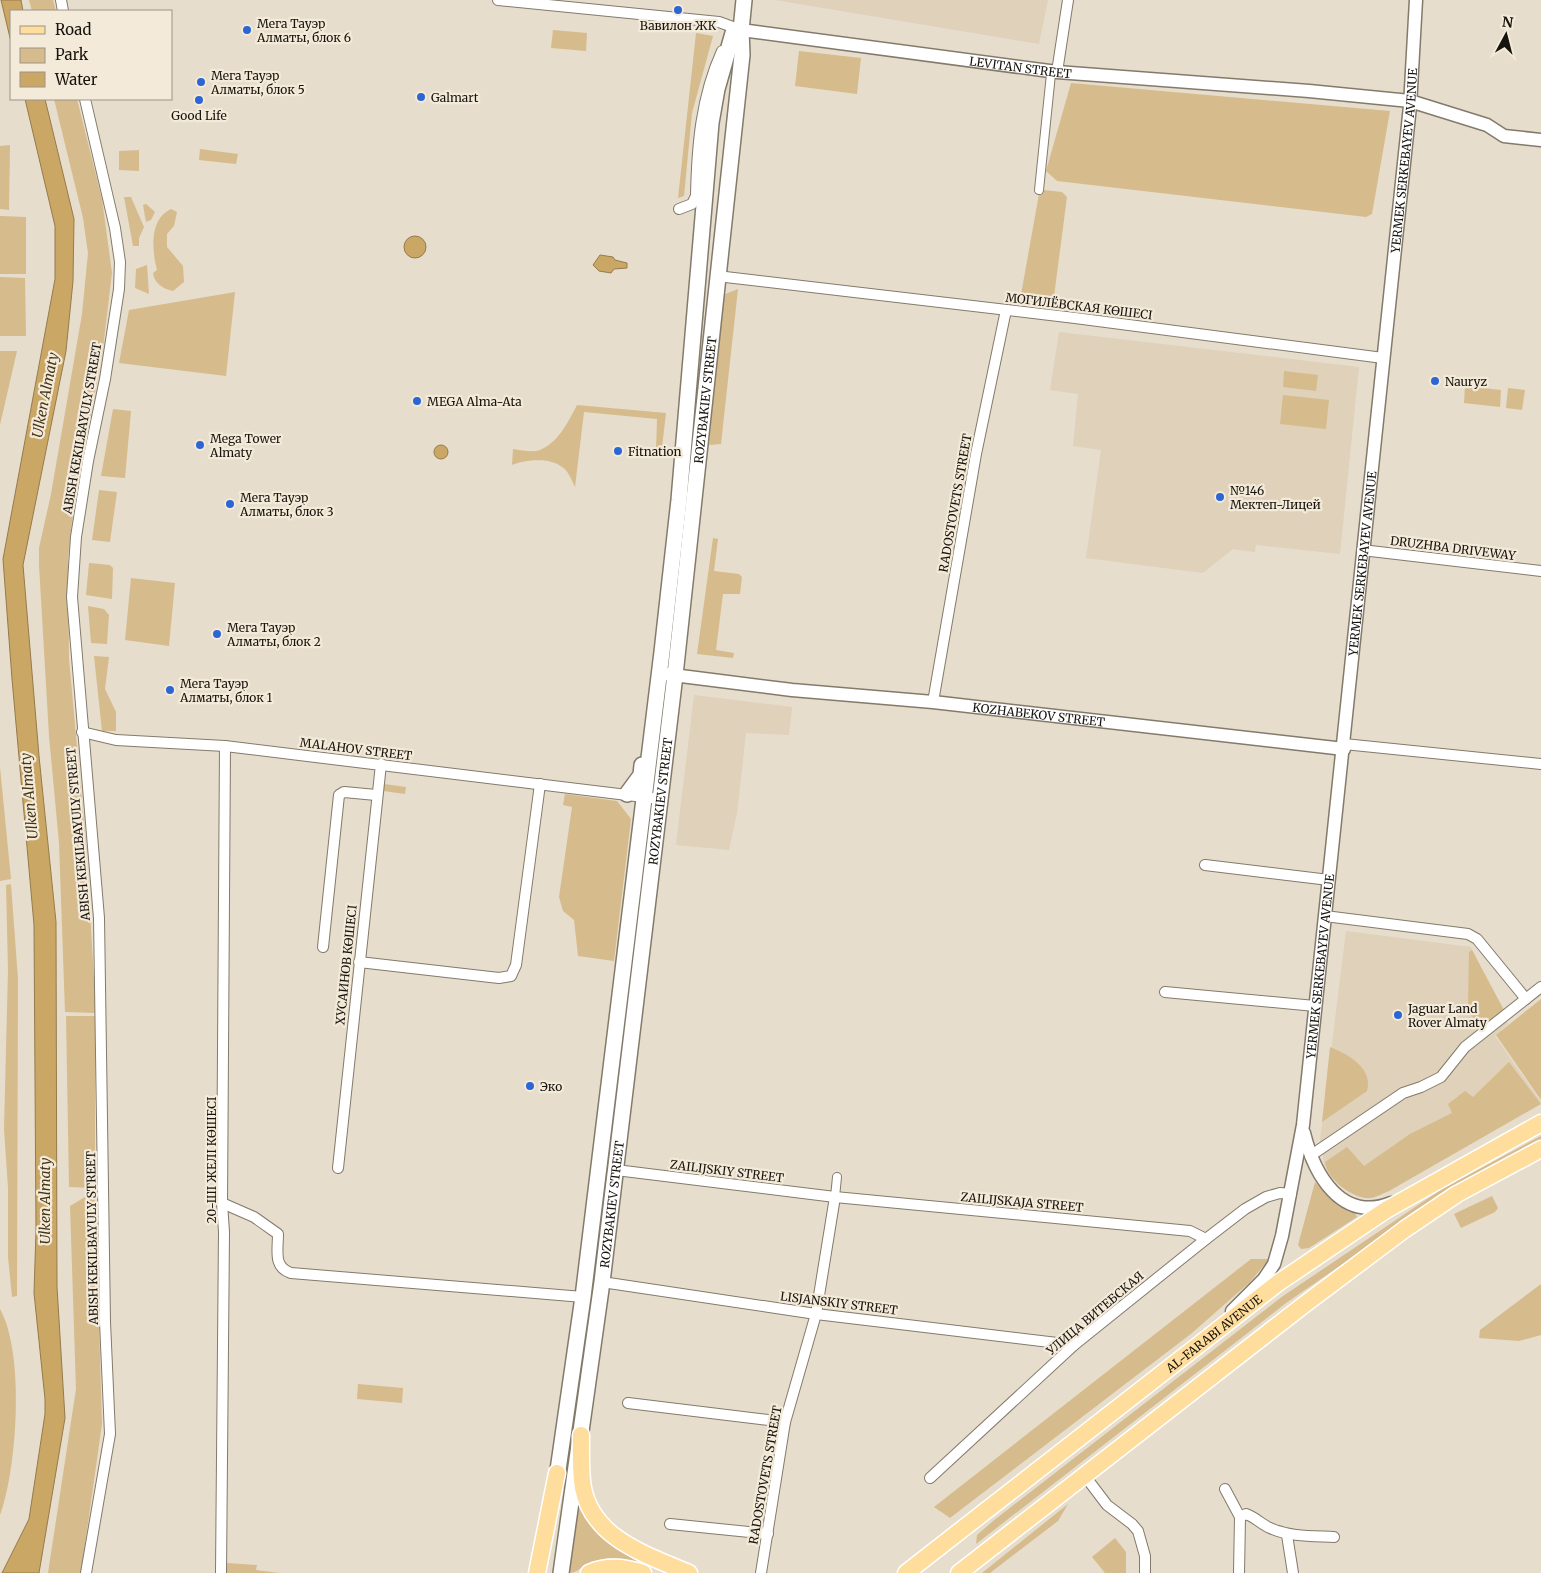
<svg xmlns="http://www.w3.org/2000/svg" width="1541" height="1573" font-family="Merriweather,serif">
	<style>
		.built { fill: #dfd1ba }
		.green { fill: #d6bb8c }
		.water { fill: #cba765; stroke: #957b4b }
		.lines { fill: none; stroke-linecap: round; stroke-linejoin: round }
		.pedestrian-casing { stroke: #837a6b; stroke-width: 10 }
		.minor-casing { stroke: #837a6b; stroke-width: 12 }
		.tertiary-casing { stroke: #837a6b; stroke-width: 15 }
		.secondary-casing { stroke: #837a6b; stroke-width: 18 }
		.primary-casing { stroke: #fff; stroke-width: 19 }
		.pedestrian { stroke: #fff; stroke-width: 8 }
		.minor { stroke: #fff; stroke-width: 10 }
		.tertiary { stroke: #fff; stroke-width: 12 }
		.secondary { stroke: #fff; stroke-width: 15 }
		.primary { stroke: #fedd9d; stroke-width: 16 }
		.poi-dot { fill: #2c66d4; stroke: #f4ead9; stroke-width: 2 }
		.labels { text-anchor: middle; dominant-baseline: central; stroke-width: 4.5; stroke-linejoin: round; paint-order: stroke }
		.poi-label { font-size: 12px; fill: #17130d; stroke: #f4ead9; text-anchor: start }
		.street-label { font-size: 12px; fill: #17130d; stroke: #f4ead9 }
		.water-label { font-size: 14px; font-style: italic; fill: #443417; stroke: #f4ead9 }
	</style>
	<rect width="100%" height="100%" fill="#e7ddcc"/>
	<g class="built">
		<path d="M775,0H1048L1039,44Z"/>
		<path d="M1059,332L1359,367L1340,554L1256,545L1255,552L1233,549L1203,573L1086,558L1101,450L1073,446L1078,394L1050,390Z"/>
		<path d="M694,695L792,707L789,735L746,733L737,813L729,850L676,845Z"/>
		<path d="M1346,931L1471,947L1508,1024L1495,1036L1541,1102L1389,1191L1370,1198L1357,1196L1344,1188L1329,1173L1324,1164L1320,1140Z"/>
	</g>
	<g class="green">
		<path d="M29,0H53L56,11H32Z"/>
		<path d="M553,30L587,33L586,51L551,48Z"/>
		<path d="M696,33L713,36L692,113L684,196L678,198Z"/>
		<path d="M799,51L861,58L857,94L795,86Z"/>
		<path d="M1071,83L1390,111L1372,214L1366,217L1057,181L1046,171Z"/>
		<path d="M54,99H77L102,199L112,273L103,348L72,521L68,558L69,659L86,844L96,1013L65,1012L59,843L49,736L39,565V548L51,494L82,314L88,253L83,218Z"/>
		<path d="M10,145L9,210L0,209V146Z"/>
		<path d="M200,149L238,154L236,164L199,160Z"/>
		<path d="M139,150V171L119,170V151Z"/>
		<path d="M1044,190L1062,192L1067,197L1053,304L1049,308L1025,305L1020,300L1039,194Z"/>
		<path d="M124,197H131L144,227L139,238V246H133Z"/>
		<path d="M146,204L155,212L151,220L146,222L143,205Z"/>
		<path d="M171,209L177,212L174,226L167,234V247L183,266L184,282L173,291C163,289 154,283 153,273L157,270C152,251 149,219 171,209Z"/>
		<path d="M0,216L26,217V274H0Z"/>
		<path d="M147,265L149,294L135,288L136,269Z"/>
		<path d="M0,277L25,278L26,336H0Z"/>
		<path d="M738,289L721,444L709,445L723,295Z"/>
		<path d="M235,292L226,376L119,363L129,310Z"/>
		<path d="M0,351H17L0,425Z"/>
		<path d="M1284,371L1318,375L1316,391L1283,387Z"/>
		<path d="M1465,386L1501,390L1500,407L1464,403Z"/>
		<path d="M1508,388L1525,390L1522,410L1506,408Z"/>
		<path d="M1283,395L1329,400L1326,429L1280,424Z"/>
		<path d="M577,405L666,413L661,456L656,450L657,419L584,412L575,487C572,481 568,470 562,467C549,457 525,460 512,465L513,449C521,450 533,453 540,450C559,442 568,422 577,405Z"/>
		<path d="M113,409L131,411L125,478L101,476Z"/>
		<path d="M99,490L117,492L110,542L92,540Z"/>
		<path d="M713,538L718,539L714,571L739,574L742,577L740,594H723L716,650L734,653L733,658L697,654Z"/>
		<path d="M89,563L110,565L113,568L112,599L86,595Z"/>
		<path d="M131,578L175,583L169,646L125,640Z"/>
		<path d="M88,606L104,609L109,615L107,644L91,643Z"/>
		<path d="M94,656L109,657L105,689L116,712V731H102Z"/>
		<path d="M0,767L11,879L0,881Z"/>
		<path d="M384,784L406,787L405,794L383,791Z"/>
		<path d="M565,794L617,801L631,819L614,961L578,956L574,920L563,911L559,897L572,807L563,805Z"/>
		<path d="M11,884L18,979L17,1296L12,1297L8,1257V1188L4,1129L8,970L6,885Z"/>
		<path d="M1472,950L1505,1012L1487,1022L1474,1019L1468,1009L1469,952Z"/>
		<path d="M1541,999V1100L1496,1035Z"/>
		<path d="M66,1016H95V1188L69,1187Z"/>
		<path d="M1330,1047C1349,1055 1373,1068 1367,1091L1322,1122Z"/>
		<path d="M1509,1062L1541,1104L1389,1191C1384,1193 1377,1197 1371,1198C1354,1200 1326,1179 1325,1162L1347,1147L1364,1166L1410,1134L1452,1113L1448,1104L1465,1091L1473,1097Z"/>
		<path d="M1541,1136V1143L1392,1230L1286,1303L976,1544L977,1535L993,1521L1283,1296L1442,1189Z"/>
		<path d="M1315,1182L1336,1204L1355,1213L1357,1217L1309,1248L1301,1249L1298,1245Z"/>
		<path d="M95,1191L102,1424L81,1573H48L76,1389L70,1206Z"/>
		<path d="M1492,1196L1498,1208L1495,1212L1461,1228L1454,1214Z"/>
		<path d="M1251,1259H1269L1250,1282L1192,1333L950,1518L934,1507Z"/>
		<path d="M1541,1284V1335L1519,1341L1479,1338L1480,1330Z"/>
		<path d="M0,1309C25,1354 17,1468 0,1515Z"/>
		<path d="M358,1384L403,1388L402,1403L357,1399Z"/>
		<path d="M577,1490L589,1521L599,1533L639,1563C620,1557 604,1556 586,1565C580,1568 576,1573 569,1573Z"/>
		<path d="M1068,1504L1058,1521L990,1573H982Z"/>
		<path d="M1115,1538L1126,1552V1573H1105L1092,1557Z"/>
		<path d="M227,1563L257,1565L256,1570L280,1573H227Z"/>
	</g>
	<g class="water">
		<path d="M1,0H21L23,11H11V42Z"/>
		<path d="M25,99H45L74,219L73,281L66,351L23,565L39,756L56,922L57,1287L65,1418L39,1573H2L29,1519L45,1414V1399L34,1293L36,1231L34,925L12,679L3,559L55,279V226Z"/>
		<circle cx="415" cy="247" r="11"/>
		<path d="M600,255L613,257L615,260L627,263V268L614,269L611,273L599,271L593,265Z"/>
		<circle cx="441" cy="452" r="7"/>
	</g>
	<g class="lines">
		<g class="pedestrian-casing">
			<g id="pedestrian">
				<path d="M1039,190L1051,74"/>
				<path d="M835,1197L837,1177"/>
			</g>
		</g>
		<g class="minor-casing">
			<g id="minor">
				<path d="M61,0L63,11"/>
				<path d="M498,0L719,22L741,30"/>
				<path d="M1057,72L1068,0"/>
				<path d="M85,99L115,228L120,262L119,289L105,379L88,461L76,537L72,597L99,918L105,1322L110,1434L86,1573"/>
				<path d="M679,209L692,204L696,196C697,146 701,97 722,51"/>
				<path d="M717,276L1075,318L1383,358"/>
				<path d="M1362,550L1541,571"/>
				<path d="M933,702L976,454L1006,310"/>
				<path d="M82,732L116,740L225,746L660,799"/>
				<path d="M1344,744L1541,764"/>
				<path d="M1205,865L1329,880"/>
				<path d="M1325,916L1468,934L1477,939L1526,999"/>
				<path d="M323,947L339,795L344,792L376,795"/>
				<path d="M359,962L499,978L511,976L516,965L540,784"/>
				<path d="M1165,992L1315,1006"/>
				<path d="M1310,1156L1403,1093L1421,1087L1441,1077L1465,1047L1541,987"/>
				<path d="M338,1168L381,764"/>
				<path d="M616,1170L835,1197L1190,1231L1206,1239"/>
				<path d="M222,1203L254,1217L278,1234C278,1251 273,1267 291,1273L583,1297"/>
				<path d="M602,1282L816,1314L1074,1345"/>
				<path d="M628,1403L785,1422"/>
				<path d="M1085,1476L1107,1505L1132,1524L1138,1531L1145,1556V1573"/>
				<path d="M930,1478L1074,1345L1206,1239L1245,1209L1266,1197L1280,1193L1291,1194"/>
				<path d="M1225,1489L1240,1517L1239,1573"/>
				<path d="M1240,1517L1246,1514C1255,1517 1261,1524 1270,1528C1290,1537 1312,1536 1334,1537"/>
				<path d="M670,1524L768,1534"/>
				<path d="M1287,1535L1293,1573"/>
				<path d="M221,1573L224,1232L222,1203L225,746"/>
				<path d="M761,1573L785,1422L816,1314L835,1197"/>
			</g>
		</g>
		<g class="tertiary-casing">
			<g id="tertiary">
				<path id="s1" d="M741,30L1057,72L1309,91L1410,101L1487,125L1504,136L1541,140"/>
				<path id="s2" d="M665,674L792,690L933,702L1344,749"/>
				<path d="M1304,1133C1314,1174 1341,1223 1391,1203"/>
				<path id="s3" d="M1232,1311L1264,1279L1274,1264L1282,1236L1303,1125L1410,106L1416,0"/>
			</g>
		</g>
		<g class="secondary-casing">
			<g id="secondary">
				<path d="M627,794L641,775L642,765"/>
				<path d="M556,1484L583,1297L662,652L679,500L711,123L717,89L733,33L741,30"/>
				<path id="s4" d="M561,1573L602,1282L675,675L742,55L741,30L744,0"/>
			</g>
		</g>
		<g class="primary-casing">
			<g id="primary">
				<path d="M581,1435C581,1453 580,1471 583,1488C593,1539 647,1555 689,1573"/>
				<path d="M537,1573L557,1473"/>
				<path d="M589,1573C607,1565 625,1567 643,1573"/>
				<path id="s5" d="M906,1573L1278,1283L1386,1210L1541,1123"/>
				<path d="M959,1573L1305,1304L1405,1229L1457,1194L1541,1149"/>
			</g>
		</g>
		<use href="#pedestrian" class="pedestrian"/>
		<use href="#minor" class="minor"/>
		<use href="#tertiary" class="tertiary"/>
		<use href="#secondary" class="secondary"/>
		<use href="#primary" class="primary"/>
	</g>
	<g class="poi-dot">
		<circle cx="678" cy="10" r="5"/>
		<circle cx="247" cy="30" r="5"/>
		<circle cx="201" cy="82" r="5"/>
		<circle cx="421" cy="97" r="5"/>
		<circle cx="199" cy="100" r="5"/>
		<circle cx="1435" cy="381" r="5"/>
		<circle cx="417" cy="401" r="5"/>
		<circle cx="200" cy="445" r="5"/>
		<circle cx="618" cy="451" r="5"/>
		<circle cx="1220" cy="497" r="5"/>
		<circle cx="230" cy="504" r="5"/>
		<circle cx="217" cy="634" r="5"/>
		<circle cx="170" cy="690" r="5"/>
		<circle cx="1398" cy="1015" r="5"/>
		<circle cx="530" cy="1086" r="5"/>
	</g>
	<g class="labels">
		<g class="poi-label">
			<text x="257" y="23">Мега Тауэр<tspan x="257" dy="14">Алматы, блок 6</tspan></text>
			<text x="678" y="25" text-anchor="middle">Вавилон ЖК</text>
			<text x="211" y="75">Мега Тауэр<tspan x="211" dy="14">Алматы, блок 5</tspan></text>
			<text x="431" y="97">Galmart</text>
			<text x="199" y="115" text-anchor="middle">Good Life</text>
			<text x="1445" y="381">Nauryz</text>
			<text x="427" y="401">MEGA Alma-Ata</text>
			<text x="210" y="438">Mega Tower<tspan x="210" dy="14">Almaty</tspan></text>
			<text x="628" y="451">Fitnation</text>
			<text x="1230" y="490">№146<tspan x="1230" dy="14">Мектеп-Лицей</tspan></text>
			<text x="240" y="497">Мега Тауэр<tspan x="240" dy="14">Алматы, блок 3</tspan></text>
			<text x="227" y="627">Мега Тауэр<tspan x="227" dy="14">Алматы, блок 2</tspan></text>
			<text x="180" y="683">Мега Тауэр<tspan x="180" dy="14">Алматы, блок 1</tspan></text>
			<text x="1408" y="1008">Jaguar Land<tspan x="1408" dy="14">Rover Almaty</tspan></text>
			<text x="540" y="1086">Эко</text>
		</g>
		<g class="street-label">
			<text stroke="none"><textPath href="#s1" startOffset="282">LEVITAN STREET</textPath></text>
			<text stroke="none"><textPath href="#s3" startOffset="1175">YERMEK SERKEBAYEV AVENUE</textPath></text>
			<text transform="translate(1079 306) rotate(7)">МОГИЛЁВСКАЯ КӨШЕСІ</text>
			<text stroke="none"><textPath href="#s4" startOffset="1182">ROZYBAKIEV STREET</textPath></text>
			<text transform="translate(82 428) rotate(-80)">ABISH KEKILBAYULY STREET</text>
			<text transform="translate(955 503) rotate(-80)">RADOSTOVETS STREET</text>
			<text transform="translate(1453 548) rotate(7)">DRUZHBA DRIVEWAY</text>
			<text stroke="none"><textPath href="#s3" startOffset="770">YERMEK SERKEBAYEV AVENUE</textPath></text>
			<text stroke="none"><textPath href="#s2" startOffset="376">KOZHABEKOV STREET</textPath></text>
			<text transform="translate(356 749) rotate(7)">MALAHOV STREET</text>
			<text stroke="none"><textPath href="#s4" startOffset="778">ROZYBAKIEV STREET</textPath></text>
			<text transform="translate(78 834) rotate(-95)">ABISH KEKILBAYULY STREET</text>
			<text transform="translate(346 965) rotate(-84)">ХУСАИНОВ КӨШЕСІ</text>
			<text stroke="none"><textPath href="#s3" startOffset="365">YERMEK SERKEBAYEV AVENUE</textPath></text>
			<text transform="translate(211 1160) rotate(-90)">20-ШІ ЖЕЛІ КӨШЕСІ</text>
			<text transform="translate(727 1171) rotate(7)">ZAILIJSKIY STREET</text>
			<text transform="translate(1022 1202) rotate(5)">ZAILIJSKAJA STREET</text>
			<text stroke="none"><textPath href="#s4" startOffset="372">ROZYBAKIEV STREET</textPath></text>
			<text transform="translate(92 1238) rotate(-91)">ABISH KEKILBAYULY STREET</text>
			<text transform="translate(839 1303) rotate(7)">LISJANSKIY STREET</text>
			<text transform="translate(1095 1313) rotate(-40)">УЛИЦА ВИТЕБСКАЯ</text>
			<text stroke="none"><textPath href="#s5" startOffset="390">AL-FARABI AVENUE</textPath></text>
			<text transform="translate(765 1475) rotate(-80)">RADOSTOVETS STREET</text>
		</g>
		<g class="water-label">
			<text transform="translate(45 395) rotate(-79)">Ulken Almaty</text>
			<text transform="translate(29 796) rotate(-95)">Ulken Almaty</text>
			<text transform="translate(45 1201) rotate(-90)">Ulken Almaty</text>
		</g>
	</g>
	<rect x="10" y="10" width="162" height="90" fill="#f4ead9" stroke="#9c9487"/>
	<rect x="20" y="26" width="25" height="8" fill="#fedd9d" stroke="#9c9487"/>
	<text x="55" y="35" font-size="15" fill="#17130d">Road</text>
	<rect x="20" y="48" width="25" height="15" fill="#d6bb8c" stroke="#9c9487"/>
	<text x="55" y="60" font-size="15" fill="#17130d">Park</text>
	<rect x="20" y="72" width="25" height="15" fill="#cba765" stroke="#9c9487"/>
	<text x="55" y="85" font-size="15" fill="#17130d">Water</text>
	<g transform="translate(1506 35) rotate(7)" stroke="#f4ead9" stroke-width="4" paint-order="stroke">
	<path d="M0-4L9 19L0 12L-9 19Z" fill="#17130d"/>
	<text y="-8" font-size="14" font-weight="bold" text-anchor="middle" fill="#17130d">N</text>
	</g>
</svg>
